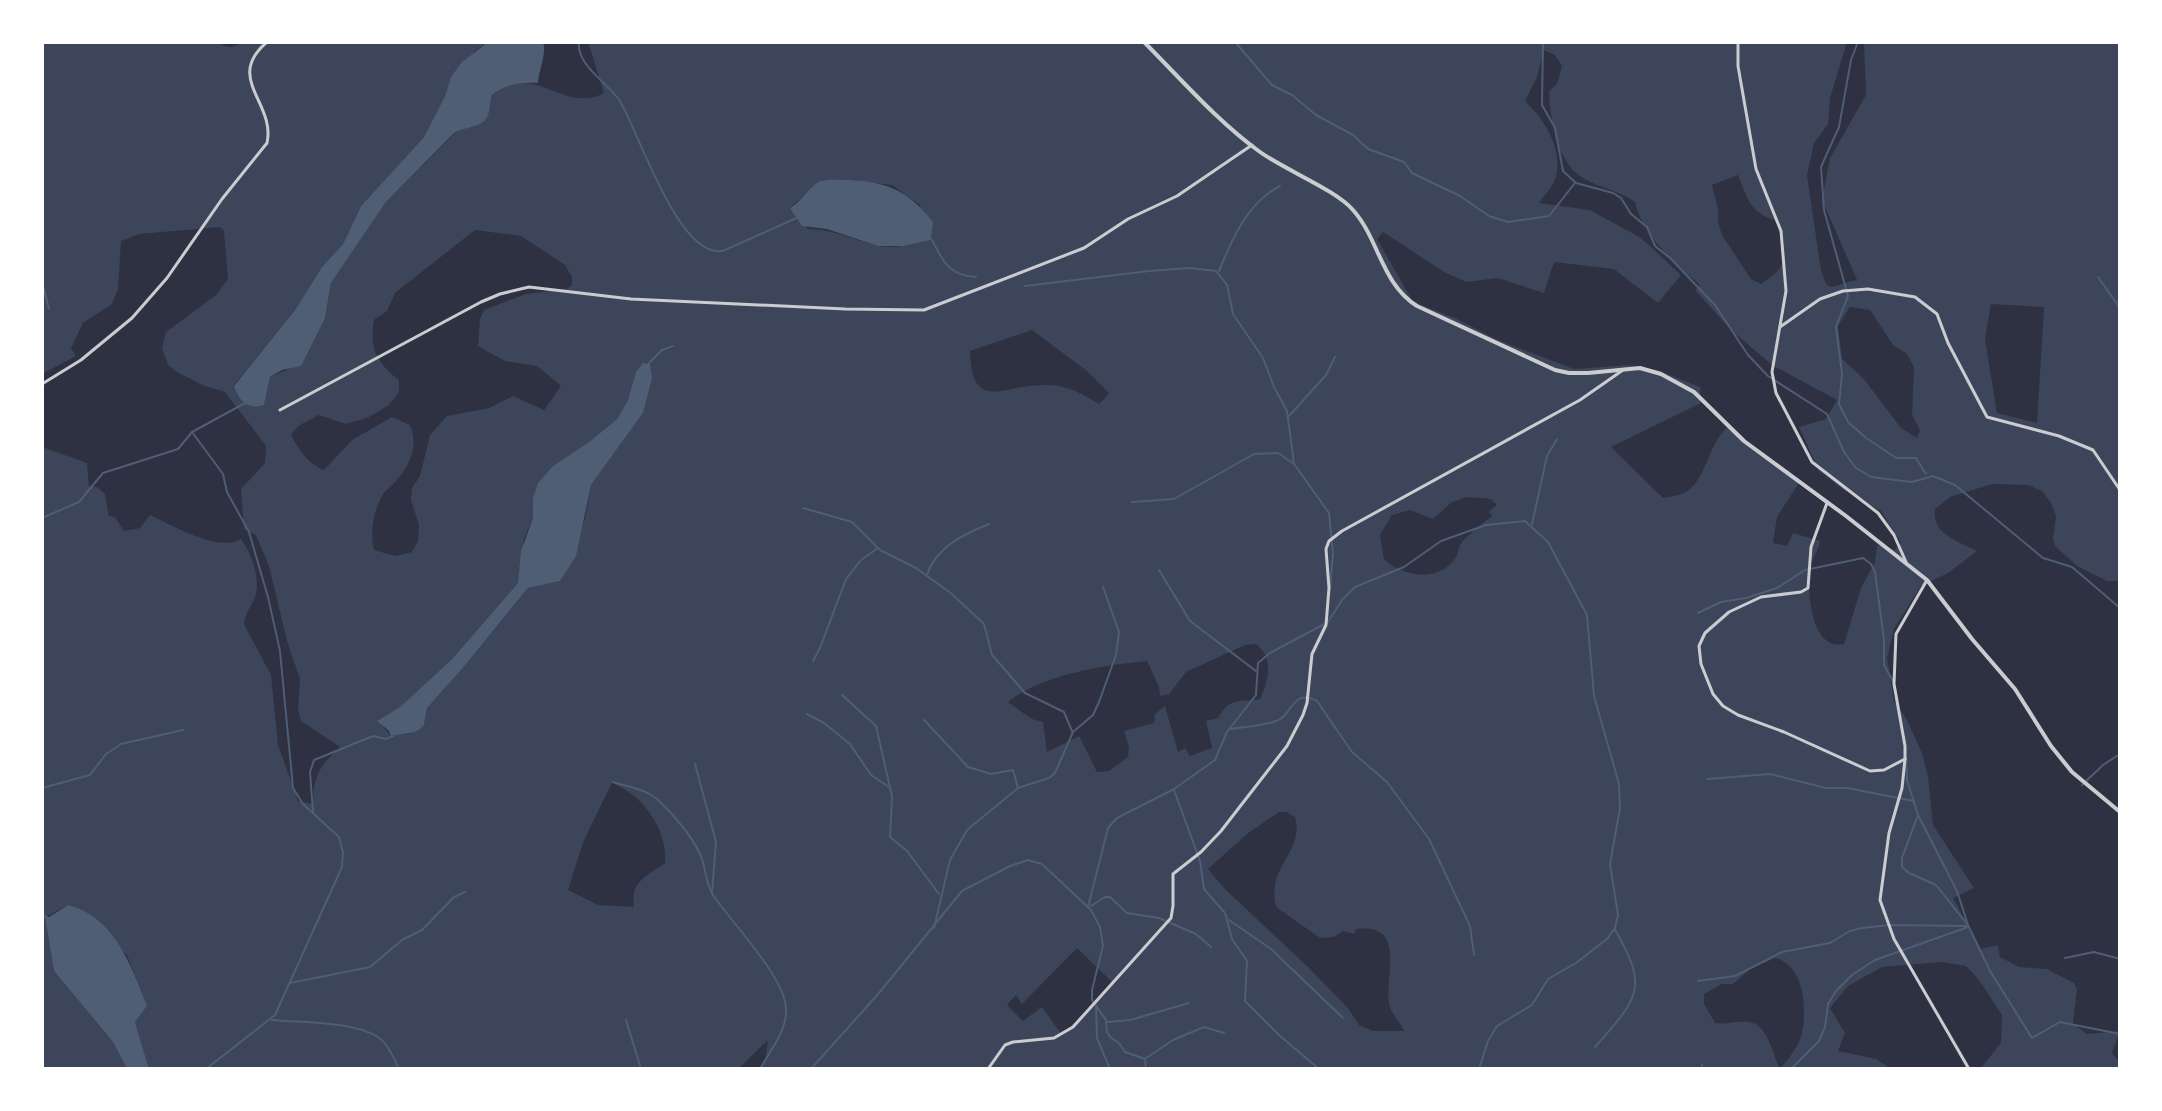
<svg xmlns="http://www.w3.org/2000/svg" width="2162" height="1111" font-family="Mulish,sans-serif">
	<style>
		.green { fill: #3c4559; fill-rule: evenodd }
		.water { fill: #4f5d75 }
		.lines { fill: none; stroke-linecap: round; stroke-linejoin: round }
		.stream { stroke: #4f5d75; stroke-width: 2 }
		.minor { stroke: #caccd0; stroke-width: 3 }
		.tertiary { stroke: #caccd0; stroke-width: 4 }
	</style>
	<rect width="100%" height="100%" fill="#2d3142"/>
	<path class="green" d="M42,42H216C226,48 233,49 242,42H488L476,50L451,77L445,96L424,137L361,206L343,244L322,267L295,310L234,385L264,405L270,377L289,369L325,318L331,283L386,202L454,134C461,129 464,129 472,127C487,123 489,108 492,95C535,60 564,115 604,93L588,42H1847L1830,98L1828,124L1814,143L1807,175L1821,270L1826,284L1831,287L1857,280L1822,200L1830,158L1866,95L1864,44L1861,42H2120V581H2107L2077,566L2055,546L2053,539L2056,516L2051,503L2042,491L2028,485L1992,484L1950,497L1935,509C1931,534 1958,541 1977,551L1948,573L1921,586L1894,629L1887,658L1894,701L1906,718L1922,753L1928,776L1933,825L1974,888L1953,898L1981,949L1998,945L2000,957L2019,967L2047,969L2074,983L2077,989L2073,1024L2087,1034L2120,1031L2112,1053L2120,1062V1069H1980L2001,1043L2002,1015L1979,980L1966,966L1942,962L1882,967L1848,986L1830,1008L1845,1033L1838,1051L1876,1059L1891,1069H760L765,1062L768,1040L738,1069H149L135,1022L147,1006L127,955L68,905L45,917L54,971L113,1042L127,1069H42V447L87,463L89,486L97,487L105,494L109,516L115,517L124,531L140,528L150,515C172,525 219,553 241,539C251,553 260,576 256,594C253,605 245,612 244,624L271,675L278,745L298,801L313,804C313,775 320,766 340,747L301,721L298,709L300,679L287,641L269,566L256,535L244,529L241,489L265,463L266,446L225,392L202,385L177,372L168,365L162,348L166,332L216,295L228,279L224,231L220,227L139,234L121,241L118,289L112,304L83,323L71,348L76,356L42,374ZM1544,50L1555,55L1562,66L1557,84L1549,91C1550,119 1557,163 1583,178C1600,188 1620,191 1635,202C1640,230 1674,265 1697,282L1700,286L1695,290L1731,330L1772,365L1837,400L1826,419L1799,427L1819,471L1844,490L1881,511L1901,543L1895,550L1877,545L1875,562L1861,588L1844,644C1811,651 1808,593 1809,572C1810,561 1818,552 1820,541L1793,533L1787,546L1773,543L1777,517L1799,483L1728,427C1707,443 1707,484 1682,494C1676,496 1669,497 1663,498L1611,447L1701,403L1700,387L1657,370L1629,365L1574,369L1498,340L1455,318L1413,302L1377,239L1383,232L1444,272L1466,282L1498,278L1544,293L1554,262L1614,269L1658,303L1681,275L1641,238L1590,210L1539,203C1545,194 1553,187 1556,176C1563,148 1544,119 1525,101L1537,77ZM1738,175C1748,199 1749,212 1775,220C1780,230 1788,255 1781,266C1778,273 1767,279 1761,284L1751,279L1722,235L1718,222V209L1712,185ZM849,180L892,185L920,205L931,240C914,244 893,250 875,245C852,239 833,229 808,229L790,207L822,181ZM475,230L521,236L565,265L572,277V285L567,289L526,294L484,310L480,319L478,346L505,361L537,366L561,386L544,410L513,396L489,408L447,416L430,435L420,476L412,488L411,500L419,525L418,541L412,552L395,556L374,550C370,532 373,513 382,496C385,490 391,487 395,482C410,466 419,446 410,425L392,417L352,440L324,470C308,464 299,450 291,435L298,426L319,415L346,424L369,417L389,405L399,392V380C377,363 369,348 374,320L387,311L395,293ZM1991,304L2044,307L2037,423L1997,413L1985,339ZM1850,307L1870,310L1893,345L1906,353L1914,367L1912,415L1920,430L1917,438L1901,428L1864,379L1842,359L1838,326ZM1032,330L1087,371L1109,393L1099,404C1067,384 1054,382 1016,388C1007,390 994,394 985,390C971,384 971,364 970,351ZM640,365L643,413L591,485L585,519L560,581L528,588L462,669L427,708L424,725L415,732L391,736L378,721L400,707L452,659L518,583L524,539L533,518V498L553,466L589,442L617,419L628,400ZM1467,497L1491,499L1497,505L1489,511L1492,516C1483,523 1465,537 1460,545C1458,549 1458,554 1456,557C1440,583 1402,577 1384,559L1380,535L1392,515L1410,510L1433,519L1452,502ZM1256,644C1274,659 1269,679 1260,699C1240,703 1231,695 1218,718L1206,721L1212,748L1190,756L1185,748L1178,752L1165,706L1155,714L1154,723L1124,731L1129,747L1128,757L1109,771L1097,772L1079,736L1047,752L1043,722L1032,719L1008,702C1041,675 1104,665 1147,661L1159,687L1160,696L1169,694L1186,672L1245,645ZM612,783C643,795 668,830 665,863C646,877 630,881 634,907L598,905L568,890L584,840ZM1279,812H1286L1295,817C1305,852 1266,866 1276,907L1320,938L1334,937L1343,931L1354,934L1356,929C1408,923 1384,976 1389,1003C1390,1013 1400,1021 1404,1031H1373L1359,1025L1348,1008L1308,967L1225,889L1208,869L1247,834ZM1077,948L1113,983L1062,1035L1042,1007L1023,1021L1007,1005L1016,995L1022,1004ZM1775,958C1806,965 1809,1018 1799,1042C1794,1052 1787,1061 1780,1068C1772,1054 1768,1023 1748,1022C1737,1020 1726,1025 1715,1023L1704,1004V994L1722,984H1733L1752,968Z"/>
	<g class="water">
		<path d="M488,42H540L544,45C545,60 539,69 538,83C521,82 506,84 492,95C490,101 490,110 488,115C483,129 464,126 453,134L386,202L331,283L325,318L301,366L282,370L270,377L264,405C247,410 239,401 234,386L295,310L322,267L343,244L361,206L424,137L445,96L451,77L462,62Z"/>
		<path d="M850,180C888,182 909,191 933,222L931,240L904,246H878L827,229L802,226L790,208C802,201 810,185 821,181C829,179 841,180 850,180Z"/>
		<path d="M643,363L650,364L652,378L643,413L591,485L576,556L560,581L528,588L462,669L427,708L424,725L420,729L415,732L391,736L389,731L377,721L400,707L452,659L518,583L521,551L533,518V498L538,483L553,466L589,442L617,419L628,400L636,372Z"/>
		<path d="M68,905C114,916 132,967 147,1006L135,1022L149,1069H127L113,1042L54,971L45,917H49Z"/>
	</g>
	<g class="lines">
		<g class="stream">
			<path d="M579,42C576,65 608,83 620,101C638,131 681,265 725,250L799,217"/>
			<path d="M1235,42L1272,85L1292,95L1316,115L1353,135L1368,149L1404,162L1412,173L1460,196L1489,216L1508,222L1549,216L1575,183"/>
			<path d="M1543,42L1542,105L1555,128L1563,171L1576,183L1613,193L1621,198L1631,214L1647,227L1655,246L1670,258L1715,305L1748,355L1768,376L1827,414L1844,452L1856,468L1871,477L1912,482L1933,476L1955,485L2043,558L2072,567L2120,608"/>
			<path d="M1858,42L1851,60L1839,127L1821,167L1824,210L1848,296L1836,327L1842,374L1839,404L1848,422L1866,438L1896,458H1916L1926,474"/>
			<path d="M932,240C943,262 950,276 976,277"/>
			<path d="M1219,271C1232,239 1248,202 1280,186"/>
			<path d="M2098,277L2120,308"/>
			<path d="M42,281L49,309"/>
			<path d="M1025,286L1149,271L1190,268L1216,271L1227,285L1233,314L1263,358L1274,387L1287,411L1294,464"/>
			<path d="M649,363L662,350L673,346"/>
			<path d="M1289,416L1326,375L1335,357"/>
			<path d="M192,432L223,474L227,492L249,532L268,597L280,651L293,788L303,804L339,837L343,852L342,867L275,1015L206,1069"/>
			<path d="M1132,502L1174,499L1254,454L1278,453L1294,464L1329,513L1333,554L1330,589"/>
			<path d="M803,508L852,522L880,550L916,568L952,594L984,624L992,655L1000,664L1025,693L1064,712L1072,731"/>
			<path d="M42,518L79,502L103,473L178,449L192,432L247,402"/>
			<path d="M1532,524L1547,456L1557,439"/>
			<path d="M1159,570L1190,621L1256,671"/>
			<path d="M927,575C936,547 964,534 989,524"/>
			<path d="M1698,613L1721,602L1746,598L1777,588L1805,570L1863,558L1871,564L1875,572L1884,640V665L1893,681"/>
			<path d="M813,661L820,648L846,579L861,560L878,548"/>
			<path d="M842,695L876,726L892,796L890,837L907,851L939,894"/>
			<path d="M807,714L824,723L850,744L871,775L889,787"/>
			<path d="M924,720L968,767L991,774L1013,770L1018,788"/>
			<path d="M1230,729C1245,727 1261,726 1276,721C1293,716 1291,688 1317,701L1352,752L1387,782L1429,839L1470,926L1474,955"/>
			<path d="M1906,758L1907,780L1918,815L1957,891L1968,925L1990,971L2032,1038L2060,1022L2120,1034"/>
			<path d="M695,764L716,842L712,892"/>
			<path d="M1707,779L1770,774L1826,788H1847L1914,801"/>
			<path d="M613,782C628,787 646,789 658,800C673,814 692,836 700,854C706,867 705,882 713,895C732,923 778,970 785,1002C791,1026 771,1049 760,1069"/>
			<path d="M2082,785L2103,765L2120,754"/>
			<path d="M42,788L90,775L106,754L121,744L183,730"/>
			<path d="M1174,790L1200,861L1204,889L1225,913L1232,939L1247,961L1245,1001L1279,1035L1319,1069"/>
			<path d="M313,812L310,772L314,760L373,736L386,739L393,736"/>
			<path d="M1918,815L1902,858V867L1909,873L1936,885L1967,924"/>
			<path d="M1091,906L1105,897H1110L1127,913L1159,918L1196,934L1211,947"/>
			<path d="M1088,907L1108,828L1117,818L1174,789L1215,760L1227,732L1256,695L1258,663L1270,653L1328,622L1342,600L1355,587L1404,567L1441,541L1486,525L1525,521L1548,542L1587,615L1594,696L1619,784L1620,808L1610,864L1618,915L1615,928L1608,938L1576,963L1548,979L1532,1005L1497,1026L1488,1041L1479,1069"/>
			<path d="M42,914L48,918"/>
			<path d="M1229,920L1271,949L1343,1018"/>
			<path d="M934,928L950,860L967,830L1018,788L1049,778L1055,773L1073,732L1093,715L1099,702L1116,655L1119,632L1103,587"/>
			<path d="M2065,958L2094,952L2120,959"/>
			<path d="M1698,981L1735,976L1782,952L1830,943L1850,931L1862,928L1890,925L1967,926"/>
			<path d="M290,983L370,967L402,940L422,930L454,897L465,892"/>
			<path d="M1096,1005L1097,1038L1110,1069"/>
			<path d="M272,1020C302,1023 353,1021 378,1037C388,1044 394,1058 399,1069"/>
			<path d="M626,1020L641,1069"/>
			<path d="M1108,1022L1130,1020L1189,1003"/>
			<path d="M1595,1047C1637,999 1650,989 1615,930"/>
			<path d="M1146,1058L1173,1040L1204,1027L1224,1033"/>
			<path d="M1145,1060L1146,1069"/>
			<path d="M811,1069L879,993L962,891L1010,866L1028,860L1042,864L1091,910L1100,927L1103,946L1092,990V1000L1106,1020L1107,1032L1111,1038L1119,1043L1125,1052L1145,1059"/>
			<path d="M1702,1069V1065"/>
			<path d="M1791,1069L1819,1041L1825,1027L1828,1004L1836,991L1852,975L1875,960L1968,927"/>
		</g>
		<g class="minor">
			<path d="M1738,42V66L1756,169L1781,231L1786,291L1772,372L1776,393L1812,462L1878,513L1894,535L1906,562"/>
			<path d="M1780,327L1820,299L1843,291L1868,289L1915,297L1937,314L1948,343L1987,417L2059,436L2093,450L2120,490"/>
			<path d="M42,384L81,360L132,318L167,278L222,199L267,143C276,103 224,78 267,42"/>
			<path d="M280,410L481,302L500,294L529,287L631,299L845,309L924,310L1084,248L1128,219L1177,196L1252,145"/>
			<path d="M1827,503L1811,547L1808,588L1801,592L1761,597L1729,612L1705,633L1699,646L1701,664L1713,694L1723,706L1738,715L1784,732L1870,771L1884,770L1905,759"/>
			<path d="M1927,580L1896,634L1894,684L1905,746V759L1902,788L1889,833L1880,900L1894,939L1969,1069"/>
			<path d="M988,1069L1005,1045L1013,1042L1054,1038L1073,1027L1171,918L1173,906V874L1201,852L1221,831L1287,746L1303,715L1307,703L1312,654L1326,625L1329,588L1326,549L1329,541L1342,531L1580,400L1623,370"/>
		</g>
		<path class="tertiary" d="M1144,42C1181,79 1217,121 1260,152C1285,170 1336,190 1353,210C1379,239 1381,283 1417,306L1555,370L1569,373H1588L1640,368L1661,374L1694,392L1744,441L1846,516L1927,580L1972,639L2015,689L2051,746L2072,772L2120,812"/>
	</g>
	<rect width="2162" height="1111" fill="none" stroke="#ffffff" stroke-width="88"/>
</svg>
